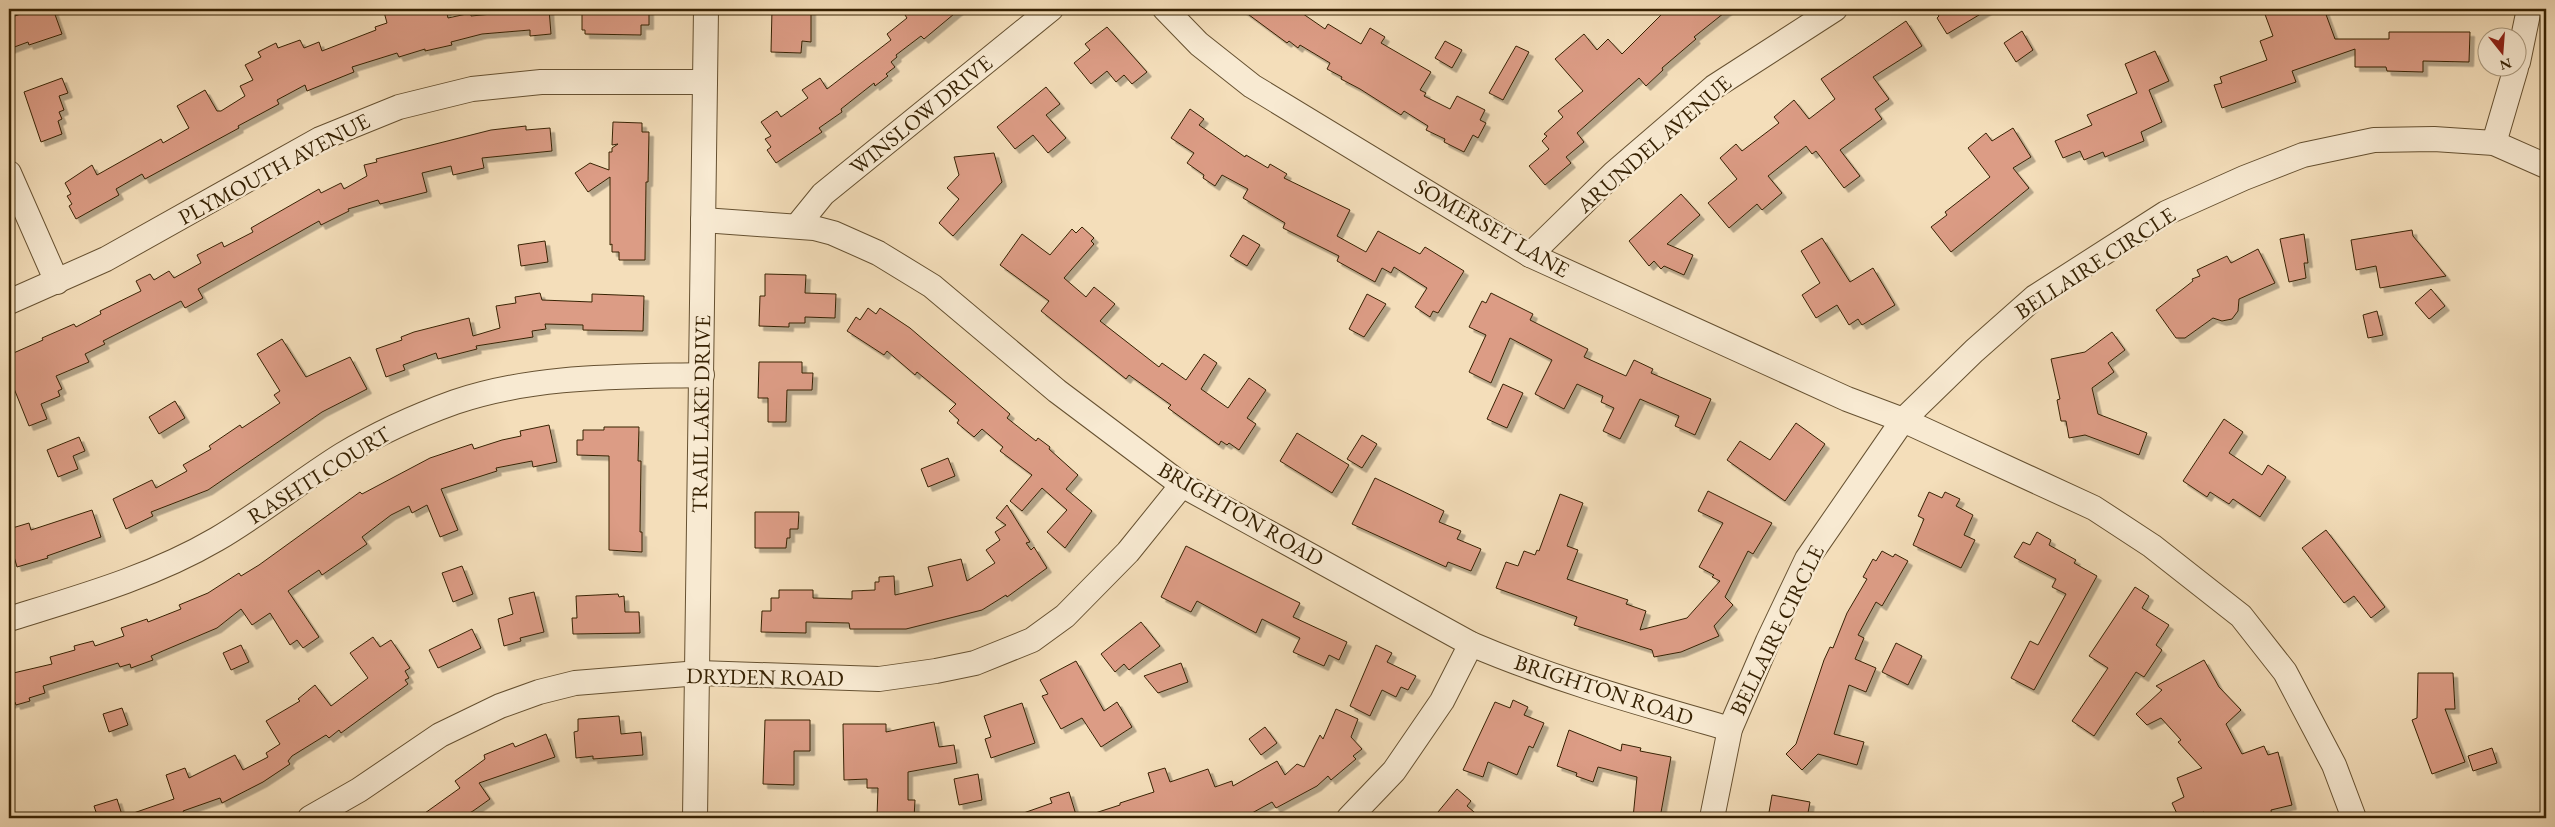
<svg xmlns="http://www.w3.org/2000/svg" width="2555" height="827" font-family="'EB Garamond',serif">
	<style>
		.building { fill: #dc9c85; stroke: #372203; filter: url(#shadow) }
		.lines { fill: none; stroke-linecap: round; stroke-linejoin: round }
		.minor-casing { stroke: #665131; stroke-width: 26 }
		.minor { stroke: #f8ead2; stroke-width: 24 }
		.labels { text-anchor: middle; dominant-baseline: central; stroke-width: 5; stroke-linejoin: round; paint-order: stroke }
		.street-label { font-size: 22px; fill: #372203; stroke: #f8ead2 }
	</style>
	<defs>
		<filter id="shadow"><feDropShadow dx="4.5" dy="4.5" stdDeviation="0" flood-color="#0004"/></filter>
	</defs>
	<rect width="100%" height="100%" fill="#f4deba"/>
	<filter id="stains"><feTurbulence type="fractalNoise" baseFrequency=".004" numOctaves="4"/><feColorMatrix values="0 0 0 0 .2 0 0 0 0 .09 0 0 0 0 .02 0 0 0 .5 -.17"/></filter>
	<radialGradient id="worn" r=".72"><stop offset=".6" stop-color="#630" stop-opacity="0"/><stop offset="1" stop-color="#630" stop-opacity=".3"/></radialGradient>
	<g class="building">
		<path d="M35,9H53L62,34L29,45L28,42L9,49V18Z"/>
		<path d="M394,9H432V12L446,9L448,18L471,13V16L513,12V9H549L551,34L530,36V30L482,34L451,42L452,45L425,51V49L399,57L397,53L352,67L354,72L307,91L305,85L277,100L279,104L238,126L239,128L145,179L142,174L116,189L119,195L76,219L69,206L72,204L67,196L71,194L65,183L92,165L97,175L161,139L163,143L189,128L177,106L205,90L217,111H221L245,96L240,86L253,80L245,65L261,57L258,52L276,43L278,48L300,40L304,48L319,42L322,51L376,30L375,27L387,23L384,12Z"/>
		<path d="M582,9H649V25H641V35L585,34V30H582Z"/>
		<path d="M772,9L811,10V42L802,41L801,53L771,52Z"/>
		<path d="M901,9H960L924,39L921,36L896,55L897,57L891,62L895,67L886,74L888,76L875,86L874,83L841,109L842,112L819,128L822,132L776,163L767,150L771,147L765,139L771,136L761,122L777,111L781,117L808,98L802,90L820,78L827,89L891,40L887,34L907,18Z"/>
		<path d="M1241,9H1296L1325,29L1328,24L1361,44L1370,28L1385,37L1381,43L1431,72L1420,90L1426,93L1424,96L1450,109L1457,96L1485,110L1480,120L1486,123L1478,138L1473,135L1464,152L1444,142L1445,139L1426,130L1428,126L1404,111L1401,115L1360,89L1341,79L1342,77L1327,69L1330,63L1300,45L1298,48L1289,41L1287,43Z"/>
		<path d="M1667,9H1729L1694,37L1696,39L1662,68L1663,70L1646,86L1639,78L1577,133L1584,142L1566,157L1571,163L1545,185L1529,166L1549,149L1542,141L1547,136L1544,134L1563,117L1558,111L1583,91L1555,59L1584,34L1597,50L1608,39L1622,54Z"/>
		<path d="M1935,9H1989L1947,34L1937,18L1939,16Z"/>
		<path d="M2263,9H2324L2335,39H2389V32H2470L2469,62L2423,61V72L2387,71L2386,67H2355V49L2292,71L2296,82L2222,108L2214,85L2222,83L2220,77L2267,60L2260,41L2273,36Z"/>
		<path d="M1906,21L1922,46L1873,77L1889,99L1875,109L1882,119L1840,150L1860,176L1844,188L1816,151L1812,154L1806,146L1768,176L1782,193L1762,210L1757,204L1729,228L1708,203L1737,179L1720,158L1736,144L1742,151L1779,123L1774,117L1794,100L1809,119L1835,99L1821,79Z"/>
		<path d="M1107,27L1147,72L1132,84L1124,75L1116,82L1107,71L1091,84L1074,63L1090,50L1085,44Z"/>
		<path d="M2022,31L2033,50L2016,62L2004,43Z"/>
		<path d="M1445,41L1462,50L1452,68L1435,58Z"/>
		<path d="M1516,46L1529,52L1503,100L1489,93Z"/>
		<path d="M2155,51L2169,81L2149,90L2162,122L2141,132L2144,141L2105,157L2103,152L2084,160L2080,151L2063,158L2055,141L2092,125L2087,115L2137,93L2125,64Z"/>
		<path d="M62,78L68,93L59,96L64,110L59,112L62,119L58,121L62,134L41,142L24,92Z"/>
		<path d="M1046,87L1060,104L1046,115L1066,138L1048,153L1033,135L1015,149L997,127Z"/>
		<path d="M1190,109L1204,119L1199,125L1245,157L1246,155L1268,168L1270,164L1287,174L1284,178L1350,210L1337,236L1366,252L1378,231L1420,254L1425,247L1464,271L1438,313L1433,311L1430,317L1415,307L1427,288L1394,267L1391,273L1382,268L1375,282L1337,261L1339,256L1283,228L1285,223L1243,198L1248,189L1222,175L1215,186L1203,178L1204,175L1187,163L1194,153L1171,138Z"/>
		<path d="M613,122L642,123V132H649L648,182H646L645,260H619V252H612V244L610,245V177L588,192L575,173L590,163L609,170V152H612V148L618,144L612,145Z"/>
		<path d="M526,126V130L550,128L552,151L482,158L484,168L453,175L451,166L422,173L427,192L380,204L378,200L348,209L349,211L321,225L319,221L198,289L203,298L185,308L181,301L103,341L105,344L85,354L89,362L56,376L62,389L58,391L60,396L41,404L47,419L29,426L9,376V355L43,340L42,338L74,324L76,327L101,314L100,311L141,291L136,281L150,274L154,280L169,271L174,278L201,263L197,255L222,242L224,247L253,232L251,228L319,189L321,193L341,183L344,189L367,176L364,165L377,162L376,159L491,130Z"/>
		<path d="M2013,128L2031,157L2013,168L2029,188L1951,252L1931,227L1947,215L1945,212L1990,177L1968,148L1986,133L1992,141Z"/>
		<path d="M994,153L1002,182L953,236L939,223L959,199L947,188L959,175L954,157Z"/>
		<path d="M1681,194L1700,215L1667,244L1693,255L1684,275L1664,266L1661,269L1654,261L1649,266L1629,241Z"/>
		<path d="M1082,227L1094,238L1091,241L1094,244L1064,278L1086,297L1094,287L1115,304L1100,321L1159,367L1162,363L1186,380L1204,354L1217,363L1201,389L1228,408L1249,378L1266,390L1247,418L1256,424L1239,450L1229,443L1227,445L1221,441L1219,445L1168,408L1171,405L1129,375L1126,379L1041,311L1049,301L1000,265L1022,234L1050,255L1072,229L1076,233Z"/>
		<path d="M2412,230L2413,236L2446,276L2380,288L2376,266L2356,270L2351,240Z"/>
		<path d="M2304,234L2308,263H2304L2306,278L2289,282L2280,239Z"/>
		<path d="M1243,235L1260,245L1247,266L1230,256Z"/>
		<path d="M1822,238L1850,282L1873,268L1895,305L1862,325L1858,319L1849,325L1837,305L1816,318L1802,295L1820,283L1801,251Z"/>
		<path d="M545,241L548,262L521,266L518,245Z"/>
		<path d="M2258,249L2275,283L2239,299L2238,311L2232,319L2222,321L2213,318L2185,338H2176L2156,310L2193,281L2192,279L2200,276L2197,270L2227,256L2231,263Z"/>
		<path d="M765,274L806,275L805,293L836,294L835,318L805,317V323H789V327L759,326L760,296H765Z"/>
		<path d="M2431,289L2445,306L2429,319L2415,303Z"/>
		<path d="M540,293L542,300L592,302V294L644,296L643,331L583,330V325L545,324L546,329L532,331L533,337L476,346L477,349L438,359L436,353L403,365L405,370L386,377L376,349L402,340L401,337L414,332L469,318L473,336L500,328L496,306L516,303L515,297Z"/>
		<path d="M1491,293L1533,314L1530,320L1588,349L1584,357L1626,376L1634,360L1653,369L1651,373L1711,399L1695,435L1675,426L1679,416L1640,399L1620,439L1603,431L1614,408L1601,402L1603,396L1577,384L1564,409L1535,394L1552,360L1510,338L1491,383L1469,372L1486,335L1469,327L1482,301L1486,303Z"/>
		<path d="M1367,294L1386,304L1364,337L1349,329Z"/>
		<path d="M868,308L876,314L880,308L910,328L1010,414L1007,418L1036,441L1038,438L1050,447L1049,449L1078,475L1066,489L1092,511L1065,548L1047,532L1067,510L1042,488L1022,511L1010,501L1032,475L1000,451L1003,447L982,429L974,437L957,423L959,420L949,411L956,404L917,372L915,375L887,351L884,355L847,331L856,317L860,320Z"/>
		<path d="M2377,311L2383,335L2368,338L2363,315Z"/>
		<path d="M2112,332L2125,350L2108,363L2114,372L2092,388L2098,414L2147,433L2139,455L2085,435L2069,438L2066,421H2061L2057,400L2060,399L2051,359L2085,352Z"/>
		<path d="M282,339L306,377L350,357L367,389L322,412L208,490L151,512L153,516L126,529L113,499L152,480L156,488L187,471L183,465L211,449L209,446L240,425L242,428L280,403L274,395L280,391L257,354Z"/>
		<path d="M759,362H802V373H813L812,390H787L786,422H768V398H758Z"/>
		<path d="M1503,384L1523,393L1507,428L1487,419Z"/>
		<path d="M175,401L185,418L159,434L149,417Z"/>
		<path d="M2224,419L2243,432L2229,453L2262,475L2268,465L2286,477L2260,517L2233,499L2229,504L2210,492L2207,497L2183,481Z"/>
		<path d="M1796,423L1825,444L1785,501L1727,460L1740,441L1770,460Z"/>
		<path d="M549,425L557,462L533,467L532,461L496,468L497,471L441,489L458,530L440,537L427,505L412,513L409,506L391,515L362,537L367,544L322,575L319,570L288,591L319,637L303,648L297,640L290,645L270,613L252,625L241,609L217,628L151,656L153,660L131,668L130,664L120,667L118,663L43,686L45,693L29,698L30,701L16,705L15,702L9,704V674L52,664L50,657L75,650L74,646L93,641L95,646L124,636L121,628L147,619L148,622L181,609L179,605L208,593L239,573L241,576L259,565L360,492L362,494L430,458L472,444L474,449L502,440L521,436L520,431Z"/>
		<path d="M604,427H639L638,461H641L640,532H642V552L609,550V456L577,455V440H583V430H604Z"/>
		<path d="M1297,433L1349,465L1332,493L1280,461Z"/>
		<path d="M1362,435L1377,444L1362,468L1347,459Z"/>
		<path d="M79,437L85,451L73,456L78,469L58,477L47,450Z"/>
		<path d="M948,458L955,476L928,487L921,469Z"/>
		<path d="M1375,478L1444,511L1439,522L1461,531L1457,539L1481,549L1471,571L1448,562L1446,567L1352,524Z"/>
		<path d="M1708,491L1772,523L1753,554L1748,551L1725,597L1733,605L1714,626L1719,636L1681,652L1654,657L1652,650L1574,625L1577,617L1496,588L1506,562L1518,566L1524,551L1535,555L1537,550L1539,551L1560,494L1583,503L1567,546L1578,550L1567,579L1628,600L1626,604L1646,611L1640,630L1687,618L1720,581L1712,577L1714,575L1699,567L1723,523L1698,511Z"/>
		<path d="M1929,492L1942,498L1945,492L1960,499L1956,506L1973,515L1964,535L1975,540L1961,568L1913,545L1924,519L1918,516Z"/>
		<path d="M1007,505L1030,542L1026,543L1031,550L1034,547L1047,568L1007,597L1006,595L982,610L906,629H850L849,623L806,622V633L761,632L762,611H771V598H779V590H813V598L852,599V591L875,590V582H879V577L894,576L895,595L933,586L928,567L961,559L967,581L995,563L986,550L1000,540L995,532L1006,525L996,518Z"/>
		<path d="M92,510L101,537L47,556L48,558L17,567L9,539V529L29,523L31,530Z"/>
		<path d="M755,512H799L798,529H790V538H787L786,548H755Z"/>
		<path d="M2326,530L2385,607L2371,618L2354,596L2344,603L2302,548Z"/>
		<path d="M2037,532L2051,540L2049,545L2076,560L2074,563L2097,576L2034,690L2011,678L2030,641L2038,645L2066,594L2052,587L2056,579L2014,557L2023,542L2030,545Z"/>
		<path d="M1186,546L1300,603L1293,617L1347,642L1339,660L1329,655L1324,666L1293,652L1300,638L1262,619L1256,633L1197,601L1191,612L1161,597Z"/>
		<path d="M1882,551L1893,557L1895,554L1908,561L1882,606L1876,602L1858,635L1864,638L1855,659L1876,668L1866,692L1849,685L1834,734L1864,742L1857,765L1818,754L1802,770L1786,754L1796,744L1824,660L1830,647L1833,648L1847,613L1867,579L1863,577L1873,559L1876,561Z"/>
		<path d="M462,566L473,594L453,602L442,573Z"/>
		<path d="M2135,587L2149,596L2142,608L2169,625L2156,645L2162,650L2144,677L2136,672L2094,736L2072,721L2108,668L2089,656Z"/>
		<path d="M534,592L544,632L520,638L521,641L504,646L498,619L513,614L509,598Z"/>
		<path d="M618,594L619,597L624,596L625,612H639L640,633L573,634L572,618H577L576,596Z"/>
		<path d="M1141,622L1160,646L1129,670L1124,664L1115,672L1101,654Z"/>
		<path d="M472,629L481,648L438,668L429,650Z"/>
		<path d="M373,637L380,647L391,640L410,668L405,671L409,678L405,680L408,684L341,733L339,730L329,738L326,735L292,756L288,761L290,764L263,782L222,803L220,798L183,811L184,813L181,815L182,818H125V816L174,799L166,775L185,768L189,778L235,755L243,770L268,757L266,753L280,744L266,721L300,701L298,699L315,685L331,706L368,678L350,653Z"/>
		<path d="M1896,643L1922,656L1908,685L1882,672Z"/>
		<path d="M241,645L249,662L231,670L223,653Z"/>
		<path d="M1376,645L1392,653L1387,662L1416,676L1408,690L1401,687L1396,697L1382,690L1370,716L1350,706Z"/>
		<path d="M2204,660L2219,687L2241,710L2226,724L2242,754L2264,746L2268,755L2278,752L2292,805L2271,810L2272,818H2207L2204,812L2191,818H2179L2172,803L2184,797L2177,778L2202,768L2178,742L2181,740L2161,718L2147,725L2136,714L2162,690L2156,686Z"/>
		<path d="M1076,661L1104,711L1117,702L1132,727L1101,747L1082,718L1061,729L1042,696L1048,694L1040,680Z"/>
		<path d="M1181,663L1188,682L1158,693L1144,676Z"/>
		<path d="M2418,673H2453L2455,709H2445L2465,762L2432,774L2412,720L2417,718Z"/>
		<path d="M1513,700L1528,707L1524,715L1544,723L1533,748L1529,746L1517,775L1488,762L1483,777L1463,770L1495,702L1510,708Z"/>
		<path d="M1022,703L1035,743L991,758L985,739L991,737L984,716Z"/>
		<path d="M122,708L128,725L109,732L103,714Z"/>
		<path d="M1336,709L1358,719L1351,737L1362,749L1353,756L1356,759L1331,780L1328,776L1317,786L1276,808L1272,802L1243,818H1090L1089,815L1120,805V803L1154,792L1148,773L1165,768L1170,782L1208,769L1215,787L1232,781L1233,786L1277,761L1285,775L1297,764L1304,767L1320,735L1323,739Z"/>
		<path d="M619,716L621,734L641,732L643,755L593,759V756L576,758L574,732L578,731V719Z"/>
		<path d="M765,720H810V751H794V785L763,784Z"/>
		<path d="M934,722L939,747L954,745L957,763L908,772V800H915L914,818L877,816L878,788H867V779L844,780L843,724H886V732Z"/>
		<path d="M1265,727L1277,743L1261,755L1249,739Z"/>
		<path d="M1569,730L1621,751L1622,744L1641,748L1640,751L1671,757L1660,818H1633L1637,777L1598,767L1593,782L1576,776L1577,773L1557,766Z"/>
		<path d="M546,734L555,757L479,783L490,799L473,811L460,818H418L460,788L455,781L485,759L484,755L513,743L515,747Z"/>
		<path d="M2492,748L2497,763L2473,771L2468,756Z"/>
		<path d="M978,774L982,800L959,805L954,779Z"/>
		<path d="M1457,789L1471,801L1467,806L1481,818H1433Z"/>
		<path d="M1069,792L1077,818H1016L1015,816L1052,803L1050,798Z"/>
		<path d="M1772,795L1810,802L1807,818H1768Z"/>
		<path d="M117,799L123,818H98L94,806Z"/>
	</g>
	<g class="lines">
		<g class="minor-casing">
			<g id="minor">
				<path d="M1165,9L1199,44L1252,86L1530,255L1847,399L1903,420L2094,508L2152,546L2241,616L2285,672L2334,765L2354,818"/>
				<path d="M2518,62L2529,9"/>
				<path d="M2494,143L2516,68"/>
				<path d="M9,173L57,282"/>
				<path d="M703,220L814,228L833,233L878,253L932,286L1057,391L1182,485L1471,644C1555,680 1643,704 1730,729"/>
				<path d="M797,226L823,194L1051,9"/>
				<path d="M1530,255L1614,173L1714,87L1835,9"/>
				<path d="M9,302L106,259L320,139L399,107L472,89L541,82H705"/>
				<path d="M9,619C80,597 152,577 217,539C260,514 299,482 342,455C378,433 416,416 455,402C535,375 619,377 702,375"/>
				<path d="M310,818L359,790L440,735L500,706L539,692L575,683L699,673L879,679L936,671L975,663L1032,640L1065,616L1128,552L1182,485"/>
				<path d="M695,818L706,9"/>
				<path d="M1349,818L1394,771L1442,701L1471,644"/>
				<path d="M1712,818L1730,729L1768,641L1807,559L1903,420L1974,351L2035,297L2166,213L2244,178L2303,155L2374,140L2434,139L2494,143L2546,166"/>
			</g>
		</g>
		<use href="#minor" class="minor"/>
	</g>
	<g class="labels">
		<g class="street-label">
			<text transform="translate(921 115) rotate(-39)">WINSLOW DRIVE</text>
			<text transform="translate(1654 144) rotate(-41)">ARUNDEL AVENUE</text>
			<text transform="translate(274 169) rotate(-28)">PLYMOUTH AVENUE</text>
			<text transform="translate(1492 228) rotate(30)">SOMERSET LANE</text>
			<text transform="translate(2095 263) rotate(-33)">BELLAIRE CIRCLE</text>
			<text transform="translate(701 414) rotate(-89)">TRAIL LAKE DRIVE</text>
			<text transform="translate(319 475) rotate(-32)">RASHTI COURT</text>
			<text transform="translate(1241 514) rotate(30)">BRIGHTON ROAD</text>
			<text transform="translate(1777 630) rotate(-64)">BELLAIRE CIRCLE</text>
			<text transform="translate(765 677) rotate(1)">DRYDEN ROAD</text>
			<text transform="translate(1604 690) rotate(18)">BRIGHTON ROAD</text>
		</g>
	</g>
	<rect width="2555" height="827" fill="none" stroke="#f4deba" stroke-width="30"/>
	<rect x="10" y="10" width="2535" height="807" fill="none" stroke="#372203" stroke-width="2.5"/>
	<rect x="15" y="15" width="2525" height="797" fill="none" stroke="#372203"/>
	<g transform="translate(2502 52) rotate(163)"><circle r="24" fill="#f8ead2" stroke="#ab9a7f"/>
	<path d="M0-4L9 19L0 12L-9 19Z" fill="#8f2418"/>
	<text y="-8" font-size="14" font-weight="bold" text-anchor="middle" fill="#372203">N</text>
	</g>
	<rect width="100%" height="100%" filter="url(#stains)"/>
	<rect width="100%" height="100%" fill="url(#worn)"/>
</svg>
